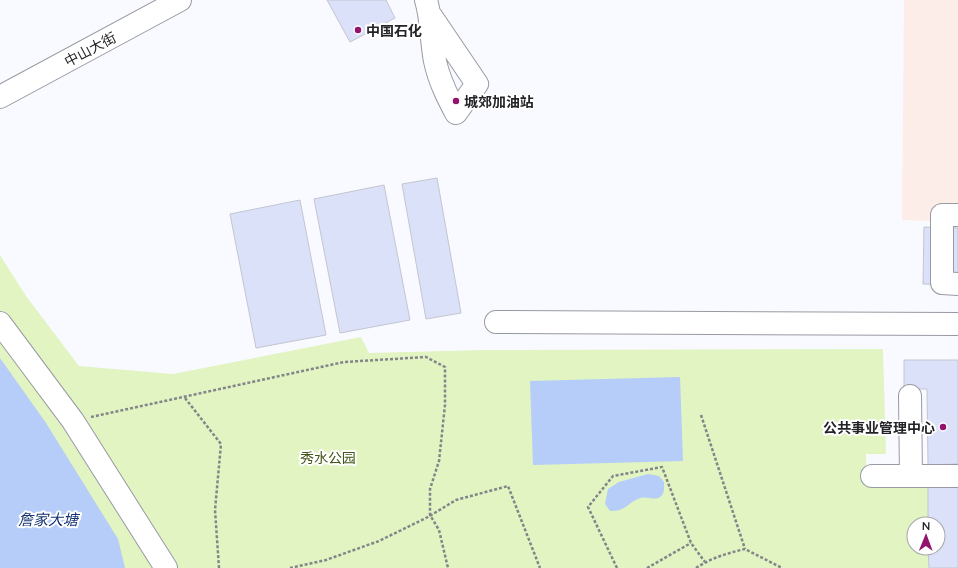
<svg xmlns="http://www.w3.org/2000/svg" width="958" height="568" font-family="Lato,'Noto Sans SC',sans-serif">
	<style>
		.commercial { fill: #fdede9 }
		.green { fill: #e1f4c2 }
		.water { fill: #b5cdf8 }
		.building { fill: #dbe1f8; stroke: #c3c5cf }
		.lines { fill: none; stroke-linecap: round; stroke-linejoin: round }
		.minor-casing { stroke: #989aa3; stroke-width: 24 }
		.major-casing { stroke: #989aa3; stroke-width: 24 }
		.path { stroke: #848589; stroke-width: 2.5; stroke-dasharray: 3 2; stroke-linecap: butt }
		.minor { stroke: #fff; stroke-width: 22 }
		.major { stroke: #fff; stroke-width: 22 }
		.poi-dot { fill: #93146f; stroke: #fff; stroke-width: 1.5 }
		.labels { text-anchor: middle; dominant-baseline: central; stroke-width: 4; stroke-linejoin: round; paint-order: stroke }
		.poi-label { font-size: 14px; font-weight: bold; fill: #232327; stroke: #fff; text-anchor: start }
		.street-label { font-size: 14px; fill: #232327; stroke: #fff }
		.park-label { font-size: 14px; fill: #445719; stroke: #fff }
		.water-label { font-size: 15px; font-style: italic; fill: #153471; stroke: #fff }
	</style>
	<rect width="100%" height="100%" fill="#f9faff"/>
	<path class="commercial" d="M904,0H958V222L902,220Z"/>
	<path class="green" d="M0,255L26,296L79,366L173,374L361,337L369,353L484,350L883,349L886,454H866L867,485H928V524H914V548H928L929,568H0Z"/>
	<g class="water">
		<path d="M0,358L46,423L118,539L125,568H0Z"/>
		<path d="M680,377L683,461L533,465L530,381Z"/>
		<path d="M648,474L659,476L664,482C664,488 665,493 660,497C654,501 647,496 641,498C629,501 626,512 610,511L605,504L608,489L619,482Z"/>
	</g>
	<g class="building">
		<path d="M327,0H386L395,18L350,42Z"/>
		<path d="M437,178L461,313L426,319L402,184Z"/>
		<path d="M384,185L410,320L340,333L314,199Z"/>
		<path d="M300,200L326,335L256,348L230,214Z"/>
		<path d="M924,227L958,228V285L923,284Z"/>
		<path d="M904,360H958V464L928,465L927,389H904Z"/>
		<path d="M928,485H958V568H929L928,548H938V524H928Z"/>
	</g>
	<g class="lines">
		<g class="minor-casing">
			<g id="minor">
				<path d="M426,0C432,20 431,41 435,61C439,80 447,96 456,113L477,84L431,16"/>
				<path d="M958,215H942V283L958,284"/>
				<path d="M496,322L958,324"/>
				<path d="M0,323L73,421L166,568"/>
				<path d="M910,396L911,476"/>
				<path d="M872,476H958"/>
			</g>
		</g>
		<g class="major-casing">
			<path id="major" d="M0,97L180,0"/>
		</g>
		<g class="path">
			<path d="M185,398L221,444L215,510L219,568"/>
			<path d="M701,415L745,549"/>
			<path d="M91,417L344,362L426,357L445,367V405L439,461L430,489V515L439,530L448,568"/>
			<path d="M290,568L326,560L379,541L428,517L456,500L508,486L540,568"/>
			<path d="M617,568L588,507L613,476L662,467L691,543L705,562"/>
			<path d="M647,568L691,543"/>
			<path d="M696,568C711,558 728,553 745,549L782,568"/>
		</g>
		<use href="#minor" class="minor"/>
		<use href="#major" class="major"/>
	</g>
	<g class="poi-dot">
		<circle cx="358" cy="30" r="4"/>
		<circle cx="456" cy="101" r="4"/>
		<circle cx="943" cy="427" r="4"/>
	</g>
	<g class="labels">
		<g class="poi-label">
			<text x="366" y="30">中国石化</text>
			<text x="464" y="101">城郊加油站</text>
			<text x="935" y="427" text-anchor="end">公共事业管理中心</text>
		</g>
		<g class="street-label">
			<text transform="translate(90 49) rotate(-28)">中山大街</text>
		</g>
		<g class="park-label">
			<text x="328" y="457">秀水公园</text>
		</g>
		<g class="water-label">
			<text x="48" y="519">詹家大塘</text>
		</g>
	</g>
	<g transform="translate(926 536) rotate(1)"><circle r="19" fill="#ffffff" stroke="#a7a7a9"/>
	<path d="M0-3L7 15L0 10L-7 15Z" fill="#93146f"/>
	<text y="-6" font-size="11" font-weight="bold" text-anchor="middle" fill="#232327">N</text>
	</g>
</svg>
